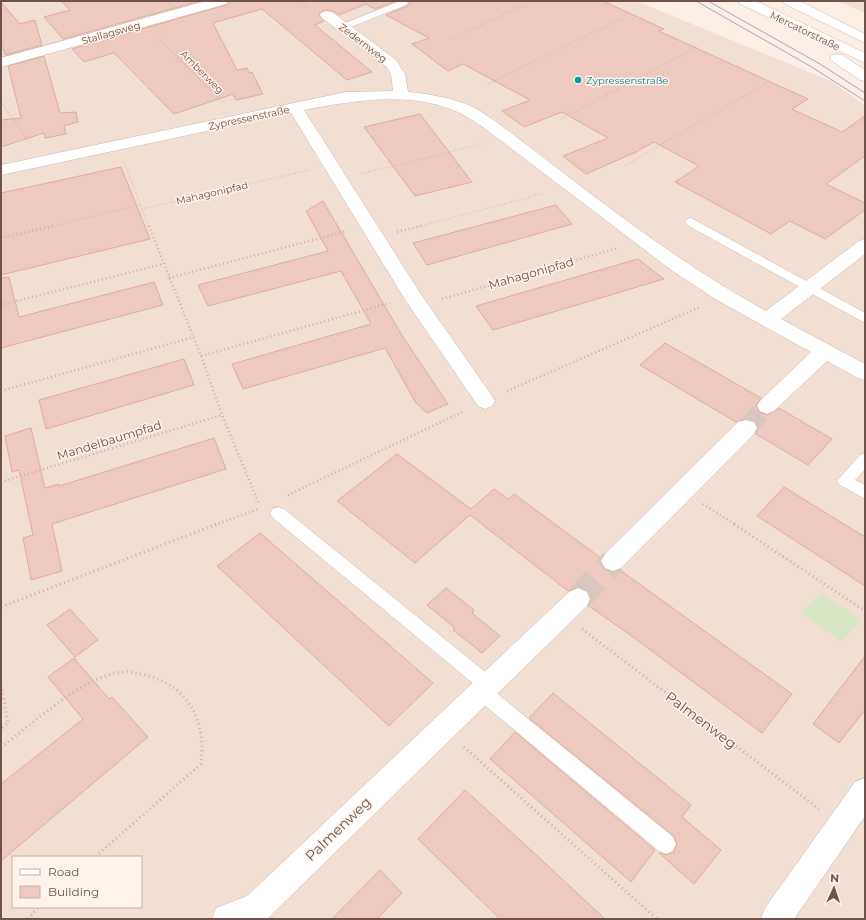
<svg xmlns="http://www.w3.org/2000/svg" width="866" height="920" font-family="Montserrat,sans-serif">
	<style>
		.residential { fill: #f1dfd4; fill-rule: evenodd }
		.green { fill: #d8e6c5 }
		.building { fill: #edc9bf; stroke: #deada1 }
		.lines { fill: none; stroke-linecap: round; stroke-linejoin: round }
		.minor-tunnel-far1 { stroke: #d8c7bf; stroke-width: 20; stroke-dasharray: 20 10; stroke-linecap: butt }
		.minor-tunnel { stroke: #d8c7bf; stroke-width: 26; stroke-dasharray: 26 14; stroke-linecap: butt }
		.service-casing { stroke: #cdb7af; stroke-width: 1 }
		.minor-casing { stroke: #cdb7af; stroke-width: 1 }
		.secondary-casing { stroke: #cfb6ad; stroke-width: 1 }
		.path-far2 { stroke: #d2aca2; stroke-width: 1.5; stroke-dasharray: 0.5 2; stroke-linecap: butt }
		.path-far1 { stroke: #d2aca2; stroke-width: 2.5; stroke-dasharray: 1 3; stroke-linecap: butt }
		.path { stroke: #d2aca2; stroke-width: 3; stroke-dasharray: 1 3.5; stroke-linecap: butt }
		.service { fill: #fff; fill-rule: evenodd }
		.minor { fill: #fff; fill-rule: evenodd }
		.secondary { fill: #fff; fill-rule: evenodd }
		.tram { stroke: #afa5c2; stroke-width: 1 }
		.culture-dot { fill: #0f9aa8; stroke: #fdf3eb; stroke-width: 1.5 }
		.labels { text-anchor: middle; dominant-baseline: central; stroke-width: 3; stroke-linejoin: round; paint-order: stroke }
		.far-street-label { font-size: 10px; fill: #70534c; stroke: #fdf3eb }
		.far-culture-label { font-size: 10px; fill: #0d838f; stroke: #fdf3eb; text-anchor: start }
		.street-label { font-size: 12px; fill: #70534c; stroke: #fdf3eb }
		.near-street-label { font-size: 14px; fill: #70534c; stroke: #fdf3eb }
	</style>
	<rect width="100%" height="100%" fill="#faeee5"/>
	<g class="residential">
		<path d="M1,1H636L831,81L865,105V919H1ZM13,857H141V907H13Z"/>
		<path d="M837,1H865V13Z"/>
	</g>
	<path class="green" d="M821,592L861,620L842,642L801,613Z"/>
	<g class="building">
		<path d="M61,1H200L63,39L44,17L70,10Z"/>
		<path d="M229,1H396L375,9L366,4L339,15L333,11L327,10L322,11L319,14L324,21L315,25L372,72L347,80L262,9L213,23L237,70L247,68L249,73L252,72L263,94L236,100L233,94L174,114L114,53L84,62L72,49L226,5Z"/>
		<path d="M408,1H603L664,29L659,31L808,99L792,109L842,132L865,116V156L826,184L865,203V210L825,239L790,221L771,234L675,182L699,166L654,142L636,152L586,174L563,156L608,138L562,112L524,127L502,111L530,100L463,64L448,71L412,44L429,38L386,15L407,6L410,3Z"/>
		<path d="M1,2L20,24L35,20L42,45L5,55L1,38Z"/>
		<path d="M44,56L60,113L76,112L78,122L64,126L66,134L45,138L44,133L1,147V120L21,118L8,66Z"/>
		<path d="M420,114L472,182L415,196L364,127Z"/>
		<path d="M121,167L150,239L1,275V193Z"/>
		<path d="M323,201L403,337L448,404L427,413L416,403L385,348L243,389L232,364L371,324L341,271L208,306L198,285L328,251L306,211Z"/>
		<path d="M556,205L572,224L427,265L413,243Z"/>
		<path d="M638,259L664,279L493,330L476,306Z"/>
		<path d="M9,277L19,317L154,282L163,305L1,348V278Z"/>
		<path d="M665,343L761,398L756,405L759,412L768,415L779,408L832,439L808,465L756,434L758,427L754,421L746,419L736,422L640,365Z"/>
		<path d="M184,359L194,385L46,429L39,400Z"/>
		<path d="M31,428L45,488L59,484V486L214,438L226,469L52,524L62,571L31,580L23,538L33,535L19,470L12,472L5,436Z"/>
		<path d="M397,454L471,509L494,489L508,499L514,494L601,558L600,562L604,569L612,572L620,570L792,694L762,733L633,637L589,606L591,598L588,591L577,587L568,591L470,515L415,563L337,501Z"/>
		<path d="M784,487L865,537V586L757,516Z"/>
		<path d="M260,533L433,683L389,726L217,566Z"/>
		<path d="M446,588L474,610L472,613L500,636L482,653L453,630L455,628L427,605Z"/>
		<path d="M70,609L98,640L75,657L47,625Z"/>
		<path d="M865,656V710L839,743L813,724Z"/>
		<path d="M74,658L109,699L112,697L148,737L1,861V784L83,719L48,677Z"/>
		<path d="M553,693L691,805L682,817L721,850L694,884L659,853L667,855L674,852L677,843L674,836L529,718Z"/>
		<path d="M515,732L655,850L631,882L490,759Z"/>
		<path d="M465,790L532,851L605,919H500L418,839Z"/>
		<path d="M380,870L402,893L377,919H332Z"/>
	</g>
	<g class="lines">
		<path class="minor-tunnel-far1" d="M746,428L767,406"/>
		<path class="minor-tunnel" d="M578,599L613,561"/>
		<g class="service-casing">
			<g id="service">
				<path d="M400,1H406L408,3L406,5L346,29H340L338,27L340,25Z"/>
				<path d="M691,218L865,313V323L687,225L685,222L687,219Z"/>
				<path d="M865,453V469L855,480L865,485V499L840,485L837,481L860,455Z"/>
				<path d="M278,507L284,509L494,679L497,685L494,691L673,837L676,844L673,851L666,854L659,851L475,697L472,691L475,685L272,517L270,513L272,509Z"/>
			</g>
		</g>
		<g class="minor-casing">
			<g id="minor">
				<path d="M206,1H228L226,4L1,67V58Z"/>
				<path d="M327,11L332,12L396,60L405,74L408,92C430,94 453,98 473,107C480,111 487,116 495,121C583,187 669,258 766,311L859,241L865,239V254L781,319L865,364V380L858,378L827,361L774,411L767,414L760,411L757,406L760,401L811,352L717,300L674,272L483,127C476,123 470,118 462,114C414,90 355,100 304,110L420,293L492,396L495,401L492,406L485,409L478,406L406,301L291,113L1,175V165L346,92L393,91L391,74L386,66L322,18L320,15L322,12Z"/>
				<path d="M746,420L754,422L757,428L754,434L621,568L613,571L605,568L601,561L605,554L738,422Z"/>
				<path d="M578,588L587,592L590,599L587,606L268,918L212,919L216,908L247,896L569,592Z"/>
				<path d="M865,778V816L794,919H761L765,908L855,782Z"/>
			</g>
		</g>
		<g class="secondary-casing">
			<g id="secondary">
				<path d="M738,1H756L865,53V63L740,4Z"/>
				<path d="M783,1H800L865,34V43L785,4Z"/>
				<path d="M837,54L842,55L865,70V81L860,80L832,61L830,58L832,55Z"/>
			</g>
		</g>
		<g class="path-far2">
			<path d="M302,1L309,7"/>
			<path d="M158,38L224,103"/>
			<path d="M451,39L534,1"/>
			<path d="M486,85L623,18"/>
			<path d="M1,102L31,144"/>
			<path d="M561,119L697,47"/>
			<path d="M124,162L149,227"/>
			<path d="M626,165L770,81"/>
			<path d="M361,174L482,144"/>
			<path d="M142,209L309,170"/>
			<path d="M49,227L140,205"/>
			<path d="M417,227L545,193"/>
		</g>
		<g class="path-far1">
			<path d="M149,226L201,356L222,415L259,504"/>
			<path d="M397,232L421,226"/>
			<path d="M1,238L53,226"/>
			<path d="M169,278L347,231"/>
			<path d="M442,299L618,248"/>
			<path d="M1,305L163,264"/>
			<path d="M201,356L390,303"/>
			<path d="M1,391L194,337"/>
			<path d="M507,391L700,307"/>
			<path d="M1,482L222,415"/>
			<path d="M288,495L464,411"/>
			<path d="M703,504L736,525"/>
			<path d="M215,525L258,509"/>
		</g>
		<g class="path">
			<path d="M734,524L865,611"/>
			<path d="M1,607L217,524"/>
			<path d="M582,629L819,809"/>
			<path d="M1,685L8,723L1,729"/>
			<path d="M1,747C33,724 83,676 122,672C131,671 140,674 149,676C160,680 170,684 179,692C200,712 204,736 201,764L95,857"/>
			<path d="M464,747L657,919"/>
			<path d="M28,919L38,907"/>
		</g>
		<use href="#service" class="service"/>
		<use href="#minor" class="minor"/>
		<use href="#secondary" class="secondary"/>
		<g class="tram">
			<path d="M696,1L810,66L865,101"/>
			<path d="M708,1L820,64L865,93"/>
		</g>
	</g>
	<circle class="culture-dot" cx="578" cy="80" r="4"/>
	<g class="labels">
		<g class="far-street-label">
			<text transform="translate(805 31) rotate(26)">Mercatorstraße</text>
			<text transform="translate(111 33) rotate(-16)">Stallagsweg</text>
			<text transform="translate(363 43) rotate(37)">Zedernweg</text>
			<text transform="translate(202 72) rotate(45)">Amberweg</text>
			<text transform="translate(249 118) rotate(-12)">Zypressenstraße</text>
			<text transform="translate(212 193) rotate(-13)">Mahagonipfad</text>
		</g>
		<g class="far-culture-label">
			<text x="586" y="80">Zypressenstraße</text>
		</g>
		<g class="street-label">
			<text transform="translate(531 273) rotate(-16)">Mahagonipfad</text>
			<text transform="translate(109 440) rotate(-17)">Mandelbaumpfad</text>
		</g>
		<g class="near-street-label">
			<text transform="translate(701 720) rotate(37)">Palmenweg</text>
			<text transform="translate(338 829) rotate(-44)">Palmenweg</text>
		</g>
	</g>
	<rect width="866" height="920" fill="none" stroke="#70534c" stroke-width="4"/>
	<rect x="12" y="856" width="130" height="52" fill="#fdf3eb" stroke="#c5b3ab"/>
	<rect x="20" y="869" width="20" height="6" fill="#ffffff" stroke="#c5b3ab"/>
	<text x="48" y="876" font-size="12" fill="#70534c">Road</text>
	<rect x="20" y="886" width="20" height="12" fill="#edc9bf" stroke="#c5b3ab"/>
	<text x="48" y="896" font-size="12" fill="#70534c">Building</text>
	<g transform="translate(834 888) rotate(3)" stroke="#fdf3eb" stroke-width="3" paint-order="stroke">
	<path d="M0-3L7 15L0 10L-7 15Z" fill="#70534c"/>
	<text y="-6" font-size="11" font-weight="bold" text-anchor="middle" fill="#70534c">N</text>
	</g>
</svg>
